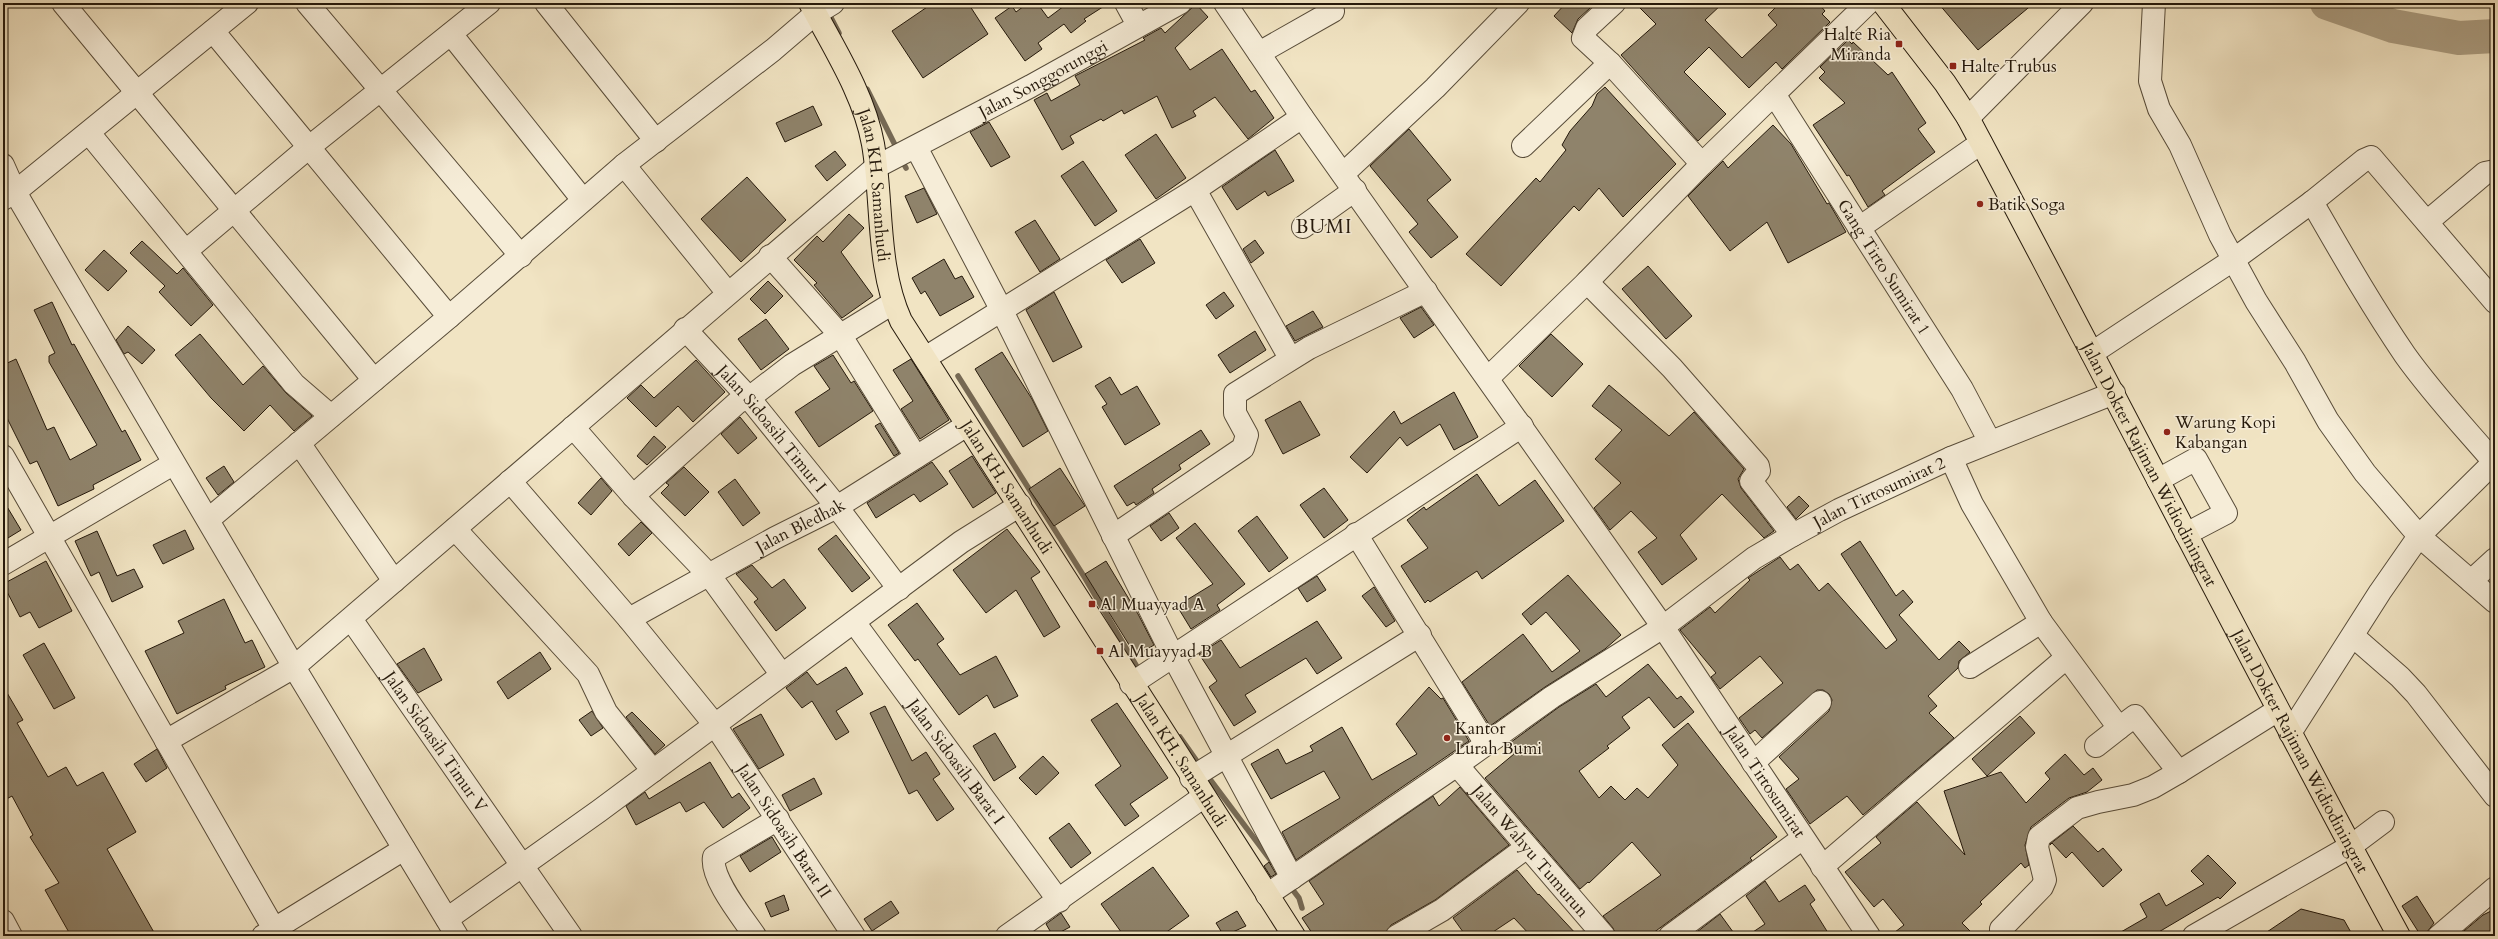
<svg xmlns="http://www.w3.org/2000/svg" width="2498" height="939" font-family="Cardo,serif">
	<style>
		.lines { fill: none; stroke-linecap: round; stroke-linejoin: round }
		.stream { stroke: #766954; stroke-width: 5.5 }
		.river { stroke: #ac9f84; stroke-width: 34 }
		.building { fill: #8f836b; stroke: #25190b }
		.minor-casing { stroke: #584c39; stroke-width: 24 }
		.major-casing { stroke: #25190b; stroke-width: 24 }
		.minor { stroke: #f6edd8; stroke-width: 22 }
		.major { stroke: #f1e4c3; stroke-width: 22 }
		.poi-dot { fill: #8f2418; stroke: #f6edd8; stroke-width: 1.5 }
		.labels { text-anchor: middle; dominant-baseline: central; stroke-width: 3; stroke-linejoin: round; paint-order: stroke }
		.poi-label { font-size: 17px; fill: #25190b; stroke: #f6edd8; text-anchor: start }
		.street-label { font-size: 17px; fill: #25190b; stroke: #f6edd8 }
		.quarter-label { font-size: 19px; letter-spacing: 1px; fill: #25190b; stroke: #f6edd8 }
	</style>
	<rect width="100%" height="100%" fill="#f1e4c3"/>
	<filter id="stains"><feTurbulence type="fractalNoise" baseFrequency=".005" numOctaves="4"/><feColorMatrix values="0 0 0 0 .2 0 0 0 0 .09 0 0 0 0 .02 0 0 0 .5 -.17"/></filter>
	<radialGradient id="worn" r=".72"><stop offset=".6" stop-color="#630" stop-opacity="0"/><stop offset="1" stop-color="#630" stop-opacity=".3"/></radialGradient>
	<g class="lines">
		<g class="stream">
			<path d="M827,10L839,33"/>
			<path d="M867,89L898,151"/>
			<path d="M901,159L906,168"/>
			<path d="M958,376L1085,578L1140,672"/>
			<path d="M1180,737L1201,767"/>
			<path d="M1206,774L1272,862"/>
			<path d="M1289,885L1299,898L1302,908"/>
		</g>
		<path class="river" d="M2327,3L2393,26L2459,38L2495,36"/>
	</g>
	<g class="building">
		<path d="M933,3H968L988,34L923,78L892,31Z"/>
		<path d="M1028,3H1037L1048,18L1068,3H1109L1084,19L1086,21L1071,33L1064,24L1038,43L1042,49L1025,61L995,18L1012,6L1016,12Z"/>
		<path d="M1566,3H1585L1590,8L1578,19L1572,33L1554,16Z"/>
		<path d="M1635,3H1723L1705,20L1742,58L1777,25L1768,15L1780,3H1818L1825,11L1822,14L1830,22L1782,69L1776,62L1749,88L1709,47L1684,72L1726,114L1698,141L1621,55L1656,24Z"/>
		<path d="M1938,3H2034L1978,50Z"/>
		<path d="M1196,4L1208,17L1175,48L1190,70L1222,49L1251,92L1255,90L1274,118L1248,139L1215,97L1193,111L1196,116L1172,128L1157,96L1124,114L1122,110L1103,121L1101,119L1070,136L1074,143L1062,150L1034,100L1047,93L1051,101L1080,85L1075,76L1145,40L1143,38L1161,28L1165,33Z"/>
		<path d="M1848,40L1852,44L1853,42L1888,75L1892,72L1926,123L1918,129L1935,152L1882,191L1885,195L1868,207L1849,175L1847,176L1813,125L1845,103L1819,78L1825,72L1820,67Z"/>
		<path d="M1605,87L1676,164L1623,217L1599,188L1579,211L1574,206L1501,286L1466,254L1536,178L1540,182L1566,150L1562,145L1570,131L1592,106L1597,94Z"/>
		<path d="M813,106L822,125L785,142L776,123Z"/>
		<path d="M989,122L1010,157L991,167L970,132Z"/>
		<path d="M1773,125L1791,144L1827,204L1829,203L1846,232L1788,263L1767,222L1730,251L1688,196L1723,161L1728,168Z"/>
		<path d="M1409,129L1451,180L1427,200L1458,237L1431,258L1409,232L1418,224L1370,166Z"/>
		<path d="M1156,134L1186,178L1156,199L1125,155Z"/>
		<path d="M1275,150L1294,181L1268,196L1265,191L1237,210L1222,187Z"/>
		<path d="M835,151L846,165L827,181L815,166Z"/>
		<path d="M1083,161L1117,211L1095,226L1061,176Z"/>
		<path d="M747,177L786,220L741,262L701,219Z"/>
		<path d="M924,188L937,214L917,223L905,196Z"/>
		<path d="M849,214L864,228L841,252L873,296L842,318L814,285L817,283L794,260L817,236L823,242Z"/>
		<path d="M1035,220L1060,259L1040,272L1015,232Z"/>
		<path d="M1140,239L1155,263L1122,283L1106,260Z"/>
		<path d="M1255,240L1264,253L1251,263L1243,249Z"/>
		<path d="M142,241L177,274L183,268L213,305L191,326L159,292L165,286L130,253Z"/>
		<path d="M104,250L127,271L108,291L85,270Z"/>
		<path d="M944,259L955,279L962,276L974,297L940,316L925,291L921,294L912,278Z"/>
		<path d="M1648,266L1692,316L1666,339L1622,289Z"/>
		<path d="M768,281L783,296L765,314L750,299Z"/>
		<path d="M1054,292L1082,347L1053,362L1026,310Z"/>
		<path d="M1224,292L1234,306L1216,319L1206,305Z"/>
		<path d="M52,302L72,345L74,344L122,432L125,430L141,460L93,485L94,489L58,506L37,461L30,464L3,410V365L16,359L47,430L54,427L70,460L97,445L49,362V356L55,353L34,310Z"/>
		<path d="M1421,307L1434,325L1414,338L1400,318Z"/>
		<path d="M1313,311L1323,327L1295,341L1286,326Z"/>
		<path d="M766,319L789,349L761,370L738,339Z"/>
		<path d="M128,326L155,350L142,364L128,352L124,354L116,340Z"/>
		<path d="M1255,331L1266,350L1230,373L1218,355Z"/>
		<path d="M200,334L243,385L263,366L286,393L312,416L294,431L270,405L244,431L211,398L175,355Z"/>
		<path d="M1551,334L1583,364L1552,397L1519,366Z"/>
		<path d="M1002,352L1032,399L1048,431L1023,447L975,369Z"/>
		<path d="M833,355L851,383L854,381L873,411L819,447L795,412L830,389L814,366Z"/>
		<path d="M911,359L949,420L920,439L901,409L913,401L893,370Z"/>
		<path d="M696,360L725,392L693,422L678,406L656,427L627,398L641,385L654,398Z"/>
		<path d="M1110,377L1121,395L1137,386L1160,424L1125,445L1102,407L1107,404L1095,386Z"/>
		<path d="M1609,385L1669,436L1694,412L1744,469L1738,479L1741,488L1774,531L1764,538L1722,494L1680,535L1697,559L1662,585L1638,552L1657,538L1631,511L1610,530L1594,508L1621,483L1595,459L1622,430L1592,406Z"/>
		<path d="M1454,392L1478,437L1454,450L1440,424L1407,446L1400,437L1367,473L1350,457L1394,411L1401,424Z"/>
		<path d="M1300,401L1320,435L1283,454L1265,420Z"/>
		<path d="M740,417L757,438L738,454L721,434Z"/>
		<path d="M880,423L899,453L894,456L875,426Z"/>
		<path d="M1201,430L1210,444L1179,465L1181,469L1152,489L1154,493L1136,505L1134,502L1127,506L1114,486Z"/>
		<path d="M654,436L666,447L647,465L637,456Z"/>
		<path d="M972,456L996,493L973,508L949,471Z"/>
		<path d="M932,462L948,484L920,502L914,494L876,518L867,503Z"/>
		<path d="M224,466L234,482L218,495L206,478Z"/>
		<path d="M684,467L709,492L685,516L661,493L669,485L666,483Z"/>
		<path d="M1060,468L1085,506L1054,526L1029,489Z"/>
		<path d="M1477,474L1499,506L1535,480L1564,521L1482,579L1477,571L1430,602L1428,600L1425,603L1401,566L1428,548L1407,520L1424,507L1426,510Z"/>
		<path d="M601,478L612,491L591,515L578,503Z"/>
		<path d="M735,479L760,513L743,526L718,492Z"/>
		<path d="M1324,488L1348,520L1324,538L1300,505Z"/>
		<path d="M1799,496L1809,506L1796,519L1787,507Z"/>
		<path d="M3,500L21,530L3,541Z"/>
		<path d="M1169,513L1179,528L1161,541L1150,526Z"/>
		<path d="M1257,516L1288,558L1269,572L1238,531Z"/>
		<path d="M641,522L652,533L629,556L618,544Z"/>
		<path d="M1195,523L1245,584L1217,605L1220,610L1191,629L1177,606L1213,584L1176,538Z"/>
		<path d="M1007,529L1040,572L1031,578L1060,627L1044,637L1016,590L986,613L953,570Z"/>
		<path d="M185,530L194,549L163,564L153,545Z"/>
		<path d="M97,531L117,576L134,569L143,587L112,602L99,572L91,576L75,541Z"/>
		<path d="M836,535L870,578L852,592L818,549Z"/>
		<path d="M1860,541L1896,596L1903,590L1913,602L1899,615L1939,660L1959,641L1970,652L1959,661L1958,668L1928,696L1937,706L1929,713L1954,738L1863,815L1847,796L1810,824L1786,789L1799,779L1779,757L1829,711L1832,700L1829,694L1823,690H1817L1762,738L1755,730L1750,734L1739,718L1783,683L1760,656L1720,689L1711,677L1716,673L1680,630L1710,607L1715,613L1750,580L1748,578L1780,557L1790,570L1798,564L1819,591L1828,583L1886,649L1897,640L1841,554Z"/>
		<path d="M46,561L72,611L39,628L30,612L20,617L3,584Z"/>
		<path d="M1106,561L1138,614L1154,645L1136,656L1085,574Z"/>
		<path d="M752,565L772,588L784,579L806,608L776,631L754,602L758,599L736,574Z"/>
		<path d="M1568,575L1621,635L1605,649L1545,687L1490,726L1462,682L1523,634L1552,672L1580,651L1546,612L1531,625L1522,614Z"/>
		<path d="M1317,576L1326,590L1307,602L1298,588Z"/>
		<path d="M1374,587L1395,621L1386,627L1362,596Z"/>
		<path d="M224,599L245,643L252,640L265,667L225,686L226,689L177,714L145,651L184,633L178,621Z"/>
		<path d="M917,603L944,639L937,644L960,675L996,656L1018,696L994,708L987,695L959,715L918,659L915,661L888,625Z"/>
		<path d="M1317,621L1342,658L1317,674L1306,658L1245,695L1256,712L1234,726L1209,687L1217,681L1199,654L1221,640L1240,668Z"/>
		<path d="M44,643L75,698L54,709L23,655Z"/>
		<path d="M424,648L442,680L418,693L397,664Z"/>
		<path d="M540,652L551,669L508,699L497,682Z"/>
		<path d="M1648,664L1677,699L1681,696L1694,712L1674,728L1649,697L1622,717L1630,728L1607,746L1609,748L1579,771L1599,798L1611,786L1625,800L1637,788L1648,798L1678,765L1662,745L1688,723L1777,837L1750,858L1752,860L1649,936H1616L1613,928L1603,916L1661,875L1632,842L1589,883L1588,882L1580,889L1485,778L1514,754L1507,745L1559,707L1596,684L1606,697Z"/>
		<path d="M846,667L863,694L836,711L849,732L836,740L812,701L802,708L786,688L807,672L817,685Z"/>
		<path d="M3,686L23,720L17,723L48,777L66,767L77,786L103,772L136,832L107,849L156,936H71L45,890L59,883L30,837L33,835L12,796L3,801Z"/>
		<path d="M1429,687L1441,699L1443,698L1469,741L1296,860L1282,832L1340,798L1324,771L1271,799L1251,764L1278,749L1286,764L1313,751L1310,746L1342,727L1372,780L1417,754L1396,724Z"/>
		<path d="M1117,703L1168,778L1130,804L1139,816L1125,826L1095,785L1121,766L1091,720Z"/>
		<path d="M885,706L912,761L926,752L940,774L933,779L954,809L937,821L917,790L909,794L870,713Z"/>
		<path d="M592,711L603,728L591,736L579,720Z"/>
		<path d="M632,712L665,745L655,754L626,717Z"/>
		<path d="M761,714L784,755L759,769L733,729Z"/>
		<path d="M2020,716L2035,733L1987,776L1972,759Z"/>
		<path d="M995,733L1016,767L994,781L973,746Z"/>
		<path d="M157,749L167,768L146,782L134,764Z"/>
		<path d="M2065,754L2084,775L2093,768L2102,780L2087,792L2069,798L2031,827L2025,845L2029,865L2025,868L2021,863L1980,902L1982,904L1962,923L1975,936H1890L1904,925L1883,899L1874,907L1845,872L1881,843L1876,837L1917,802L1965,855L1944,791L2001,772L2026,803L2050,779L2045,773Z"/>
		<path d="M1043,756L1059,773L1036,795L1019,778Z"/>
		<path d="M710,762L732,798L739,793L750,808L723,828L704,802L686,812L680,802L636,825L626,806L645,792L649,799Z"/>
		<path d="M814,778L822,794L790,811L782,795Z"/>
		<path d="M1460,787L1509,845L1435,900L1391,925L1385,936H1314L1302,918L1324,904L1309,881L1433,796L1439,806Z"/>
		<path d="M1069,823L1091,853L1071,868L1049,838Z"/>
		<path d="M2073,826L2098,852L2103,848L2122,870L2103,887L2072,852L2066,858L2052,843L2050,845V844Z"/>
		<path d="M772,837L781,852L750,872L740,856Z"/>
		<path d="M2208,855L2236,883L2220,899L2218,897L2152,936H2114L2147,917L2140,904L2159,893L2166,906L2204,884L2191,871Z"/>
		<path d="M1269,862L1276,874L1271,877L1264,866Z"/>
		<path d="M1153,867L1189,916L1161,936H1124L1101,904Z"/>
		<path d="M1517,870L1538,895L1539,894L1577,935L1583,931L1588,936H1531L1514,918L1487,936H1466L1453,918Z"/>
		<path d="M1765,881L1779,902L1805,885L1815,900L1810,904L1830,936H1747L1765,924L1746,896Z"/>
		<path d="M784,895L789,910L771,917L765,903Z"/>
		<path d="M2417,896L2434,923L2427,932V936H2421L2402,906Z"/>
		<path d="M891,901L899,913L872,931L864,919Z"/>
		<path d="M2301,909L2344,920L2353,936H2261Z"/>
		<path d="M2495,909V936H2458L2483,915Z"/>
		<path d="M1237,911L1246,926L1224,936L1216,923Z"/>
		<path d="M1061,913L1070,927L1053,936L1046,924Z"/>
		<path d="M1720,914L1736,936H1694L1693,935Z"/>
	</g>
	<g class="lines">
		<g class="minor-casing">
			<g id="minor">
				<path d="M63,3L374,380"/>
				<path d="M247,3L15,192L294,667L457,936"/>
				<path d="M307,3L521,256"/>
				<path d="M546,3L656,141"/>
				<path d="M1126,3L1138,25"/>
				<path id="s1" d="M1225,3L1302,117L1663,627L1869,936"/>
				<path d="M1614,3L1587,28L1583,38L1610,63L1702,164"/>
				<path d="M2154,3L2150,81L2159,109L2180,145L2220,235L2256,301L2295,362L2328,421L2365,473L2419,536L2495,602"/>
				<path d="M213,31L449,317"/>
				<path d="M451,34L583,200"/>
				<path d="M1259,53L1333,11"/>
				<path id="s2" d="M1774,94L1962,389L1990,442"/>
				<path d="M1968,118L2082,3"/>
				<path d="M89,133L294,384L331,416"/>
				<path d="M1523,146L1610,63"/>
				<path d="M916,147L1001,309L1173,656L1292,878"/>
				<path d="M3,165L15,192L3,199"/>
				<path d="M624,165L727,292"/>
				<path d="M1343,174L1435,88L1518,3"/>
				<path d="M1195,190L1290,358"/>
				<path d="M2312,202C2342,254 2371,305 2405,355C2432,393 2464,427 2494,462"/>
				<path d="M2427,222L2485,173L2495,171"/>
				<path d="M1303,227L1355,190"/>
				<path d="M1859,228L1981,143"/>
				<path d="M186,251L308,148L489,3"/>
				<path d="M770,256L841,336L916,457"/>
				<path d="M1587,282L1672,368L1758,466L1759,471L1751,481L1793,535"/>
				<path id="s3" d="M685,329L749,398L837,507L899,589"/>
				<path d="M2092,353L2233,260L2312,202L2364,160L2371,157L2495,302"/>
				<path d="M925,358L1195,190L1302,117"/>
				<path d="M1488,378L1587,282L1702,164L1868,3"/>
				<path d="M573,427L633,496L710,576L782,675"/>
				<path d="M299,443L394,581"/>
				<path d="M3,456L278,936"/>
				<path d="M1951,458L1972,504L2041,622L2119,728L2135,716L2179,772L2278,710"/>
				<path d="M2158,480L2196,459L2226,513L2186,534"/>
				<path id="s4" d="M510,481L629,619L715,725L854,936"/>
				<path d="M633,496L738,402L749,398L792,365L893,303"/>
				<path d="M209,519L449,317L624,165L773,50L815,14L833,3"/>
				<path d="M455,529L588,674L606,712L653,771"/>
				<path d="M1356,534L1486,744"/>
				<path d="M1113,536L1243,448L1247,435L1235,413V394L1309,348L1426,291"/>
				<path d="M3,564L173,464"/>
				<path d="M2471,581L2495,559"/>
				<path id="s5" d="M351,619L571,936"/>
				<path id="s6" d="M629,619L775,538L837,507L967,425"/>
				<path id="s7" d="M854,622L1059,901"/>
				<path d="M2353,636L2400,677L2416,694L2495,796"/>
				<path d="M1970,667L2041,622"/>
				<path d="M1131,684L1522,426"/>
				<path d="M2290,733L2380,592L2419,536L2495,461"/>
				<path id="s8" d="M166,741L294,667L876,167L1031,86L1180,3"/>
				<path d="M2096,746L2119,728"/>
				<path d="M1753,763L1820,702"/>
				<path id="s9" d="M1457,765L1604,936"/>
				<path d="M1191,778L1420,635"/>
				<path d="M1822,867L2066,658"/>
				<path id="s10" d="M1267,895L1457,765L1552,697L1663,627L1754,558L1793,535L1839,510L1951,458L2114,393"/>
				<path d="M447,919L599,811L961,542L1020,505"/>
				<path d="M3,921L11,936"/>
				<path d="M263,936L404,849"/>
				<path d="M755,936C743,918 710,878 714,857L778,819"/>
				<path d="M1007,936L1203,797"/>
				<path d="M1397,936L1442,910L1527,847"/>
				<path d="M1670,936L1803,838"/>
				<path d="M2001,936V929L2004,926L2042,887L2045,880L2037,847L2039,837L2077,808L2098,802L2133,795L2153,787L2179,772"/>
				<path d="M2194,936L2351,846L2383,822"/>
				<path d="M2439,936L2495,888"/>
			</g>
		</g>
		<g class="major-casing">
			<g id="major">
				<path id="s11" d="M810,3C833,47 864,94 873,144C883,202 876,266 901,321L1294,936"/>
				<path id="s12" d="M1883,3L1945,83L1968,118C2113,390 2252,665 2399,936"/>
			</g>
		</g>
		<use href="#minor" class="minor"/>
		<use href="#major" class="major"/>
	</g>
	<g class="poi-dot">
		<rect x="1895" y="40" width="8" height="8" rx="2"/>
		<rect x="1949" y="62" width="8" height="8" rx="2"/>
		<circle cx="1980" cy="204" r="4"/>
		<circle cx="2167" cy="432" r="4"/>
		<rect x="1088" y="600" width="8" height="8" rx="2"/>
		<rect x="1096" y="647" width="8" height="8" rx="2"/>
		<circle cx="1447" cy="738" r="4"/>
	</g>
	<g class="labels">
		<g class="poi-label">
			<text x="1891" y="34" text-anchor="end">Halte Ria<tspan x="1891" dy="20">Miranda</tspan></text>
			<text x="1961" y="66">Halte Trubus</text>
			<text x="1988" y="204">Batik Soga</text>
			<text x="2175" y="422">Warung Kopi<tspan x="2175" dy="20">Kabangan</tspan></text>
			<text x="1100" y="604">Al Muayyad A</text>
			<text x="1108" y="651">Al Muayyad B</text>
			<text x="1455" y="728">Kantor<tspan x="1455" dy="20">Lurah Bumi</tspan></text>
		</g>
		<g class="street-label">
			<text stroke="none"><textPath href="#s8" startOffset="1104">Jalan Songgorunggi</textPath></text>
			<text stroke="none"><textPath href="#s11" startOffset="196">Jalan KH. Samanhudi</textPath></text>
			<text stroke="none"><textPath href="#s2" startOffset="205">Gang Tirto Sumirat 1</textPath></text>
			<text stroke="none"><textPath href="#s3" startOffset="132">Jalan Sidoasih Timur I</textPath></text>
			<text stroke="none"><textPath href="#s12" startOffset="534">Jalan Dokter Rajiman Widiodiningrat</textPath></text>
			<text stroke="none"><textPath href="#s11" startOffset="532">Jalan KH. Samanhudi</textPath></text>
			<text stroke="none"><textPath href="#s10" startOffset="734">Jalan Tirtosumirat 2</textPath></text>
			<text stroke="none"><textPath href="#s6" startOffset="195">Jalan Bledhak</textPath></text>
			<text stroke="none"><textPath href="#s5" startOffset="149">Jalan Sidoasih Timur V</textPath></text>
			<text stroke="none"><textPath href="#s12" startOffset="858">Jalan Dokter Rajiman Widiodiningrat</textPath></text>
			<text stroke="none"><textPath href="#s7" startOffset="173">Jalan Sidoasih Barat I</textPath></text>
			<text stroke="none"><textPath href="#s11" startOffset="856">Jalan KH. Samanhudi</textPath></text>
			<text stroke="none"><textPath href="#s1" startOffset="948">Jalan Tirtosumirat</textPath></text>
			<text stroke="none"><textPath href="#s4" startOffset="445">Jalan Sidoasih Barat II</textPath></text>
			<text stroke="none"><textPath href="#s9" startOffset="113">Jalan Wahyu Tumurun</textPath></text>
		</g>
		<g class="quarter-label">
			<text x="1324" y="227">BUMI</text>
		</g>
	</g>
	<rect width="2498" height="939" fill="none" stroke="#f1e4c3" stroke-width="16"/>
	<rect x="4" y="4" width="2490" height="931" fill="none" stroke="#25190b" stroke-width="2"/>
	<rect x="8" y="8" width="2482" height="923" fill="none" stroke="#25190b"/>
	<rect width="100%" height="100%" filter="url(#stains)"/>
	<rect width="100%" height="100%" fill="url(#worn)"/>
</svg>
